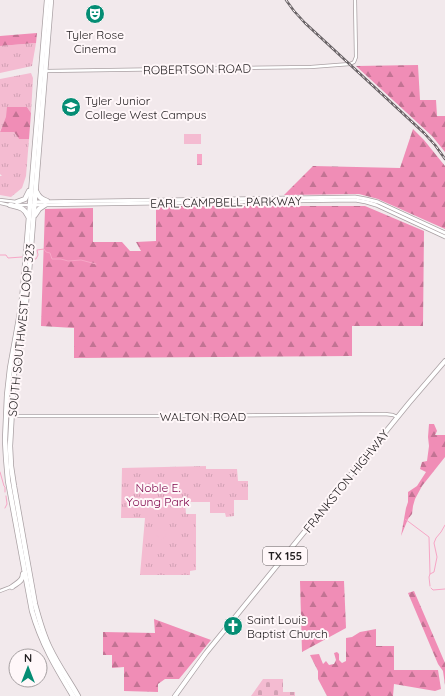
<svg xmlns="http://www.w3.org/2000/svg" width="445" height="696" font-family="Quicksand,sans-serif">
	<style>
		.grass { fill: url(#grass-tufts) }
		.forest { fill: url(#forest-firs) }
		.cemetery { fill: url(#cemetery-stones) }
		.pitch { fill: #f4bbd1 }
		.water { fill: url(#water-ripples) }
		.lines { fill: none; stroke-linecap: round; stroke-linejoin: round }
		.stream { stroke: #f7a6c6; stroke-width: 1 }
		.tertiary-casing { stroke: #aaa1a4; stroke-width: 4 }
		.secondary-casing { stroke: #aaa1a4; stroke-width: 4.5 }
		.primary-casing { stroke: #aaa1a4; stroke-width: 5.5 }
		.trunk-casing { stroke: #aaa1a4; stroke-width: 6 }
		.tertiary { stroke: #fff; stroke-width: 2.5 }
		.secondary { stroke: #fff; stroke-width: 3 }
		.primary { stroke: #fff; stroke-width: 4 }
		.trunk { stroke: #fff; stroke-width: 4.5 }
		.rail-casing { stroke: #686265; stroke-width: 2.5 }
		.rail { stroke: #fff7f9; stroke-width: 1; stroke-dasharray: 3; stroke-linecap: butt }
		.labels { text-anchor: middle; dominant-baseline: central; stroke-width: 4; stroke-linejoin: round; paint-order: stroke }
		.shield { fill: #fff7f9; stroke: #645e60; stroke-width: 1 }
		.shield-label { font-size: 11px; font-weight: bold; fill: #211d1f }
		.poi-label { font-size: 12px; fill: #211d1f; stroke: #fff7f9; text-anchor: start }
		.street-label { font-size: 12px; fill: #211d1f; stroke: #fff7f9 }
		.park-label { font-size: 12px; fill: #7d0048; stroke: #fff7f9 }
	</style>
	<defs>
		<pattern id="grass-tufts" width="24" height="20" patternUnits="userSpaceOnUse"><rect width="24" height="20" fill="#f4bbd1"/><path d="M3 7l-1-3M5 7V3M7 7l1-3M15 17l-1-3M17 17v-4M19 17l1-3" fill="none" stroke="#d1a0b3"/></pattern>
		<pattern id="forest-firs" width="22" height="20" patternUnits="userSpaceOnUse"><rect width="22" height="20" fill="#f08db6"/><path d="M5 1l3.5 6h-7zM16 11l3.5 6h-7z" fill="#c27393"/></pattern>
		<pattern id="cemetery-stones" width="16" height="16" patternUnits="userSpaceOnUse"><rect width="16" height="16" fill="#f4bbd1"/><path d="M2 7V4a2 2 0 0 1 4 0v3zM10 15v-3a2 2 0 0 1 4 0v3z" fill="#d1a0b3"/></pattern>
		<pattern id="water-ripples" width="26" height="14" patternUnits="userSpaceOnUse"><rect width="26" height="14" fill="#f7a6c6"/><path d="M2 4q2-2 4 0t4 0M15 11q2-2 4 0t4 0" fill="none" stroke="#d38eaa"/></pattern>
	</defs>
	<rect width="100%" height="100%" fill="#f2e9ec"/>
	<g class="grass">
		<path d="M36,43L32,66L0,73V46Z"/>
		<path d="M31,73L33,78L31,113L27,107L7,117L0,131V79Z"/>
		<path d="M0,132H14L19,139H29L26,176L22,188L11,197L0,195V176H2L0,174Z"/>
		<path d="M206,466V469H237L238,481H248V500H234V516L226,517L225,513H210V502H185L186,514H196V570L190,571V575H140L145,518H121L122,468Z"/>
	</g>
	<g class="forest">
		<path d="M37,33L36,43L0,46V36Z"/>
		<path d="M418,65L420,100H436L437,116H445V152L432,136L356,66Z"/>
		<path d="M7,107H27L31,113L29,139H19L14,132H0L6,117Z"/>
		<path d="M413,129L424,140L445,166V229L378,199L359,194L284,195L313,166L400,168Z"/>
		<path d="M156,206H365L424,231L423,326H352V356L74,358V328L41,326L45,209L93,208V242H122L130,251H141L136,242L156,241Z"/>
		<path d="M429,424H434L437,431L435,435H445V457L422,486L415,499L413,506L412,514L408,519L401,536L406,508L408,502V492L417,486L426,472L420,469L422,462L427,461L429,446L428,437Z"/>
		<path d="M300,581H344L346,628L302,652Z"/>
		<path d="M414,591L445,663V685L443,671L438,664L408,593Z"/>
		<path d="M154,619L211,640L179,679H165L158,684V692L124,691V667L112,668V655H103V632L155,633Z"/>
		<path d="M376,629V646H394V670H438L441,689L435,691L394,684L393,696H327L318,679V671L310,655L319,654L323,664L326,661L329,665L334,664L336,660L334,653L337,652L339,654V660L342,663L346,661V638L352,637L360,632Z"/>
	</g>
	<path class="cemetery" d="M263,679H283V692H295V696H251Z"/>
	<g class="pitch">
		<rect x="184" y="134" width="17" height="10"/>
		<path d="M161,528L163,529L167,536L160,540L155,532L157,531L158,529Z"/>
	</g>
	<rect class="water" x="197" y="154" width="5" height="11"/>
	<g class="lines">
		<g class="stream">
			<path d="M0,255H6L8,258L22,257"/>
			<path d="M33,259H36L38,255L37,250L44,249L46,252L50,253L52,259H61L68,261L81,260L96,264"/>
			<path d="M0,472L4,486L5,487V492"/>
			<path d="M5,508L7,504L6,496"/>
			<path d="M405,519L429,537L430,574L429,577L430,586"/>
			<path d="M430,574L434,572L437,557L434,543L436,538L441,532L445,525"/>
			<path d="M431,588L433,590L445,589"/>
		</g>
		<g class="tertiary-casing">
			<g id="tertiary">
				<path d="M46,71L311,67L350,64L354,62L356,57L355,0"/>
				<path d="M0,200L17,202"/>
				<path d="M0,203L9,205"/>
				<path d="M16,205H29"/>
				<path d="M6,416H178L385,414L393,415L397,417"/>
				<path d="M0,591L13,586"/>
			</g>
		</g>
		<g class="secondary-casing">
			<g id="secondary">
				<path d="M34,202L355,197L366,199L378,202L445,233"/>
				<path d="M33,205L355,200L366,202L376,205L445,237"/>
			</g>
		</g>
		<g class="primary-casing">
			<path id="primary" d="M175,696L206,653L409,403L445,361"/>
		</g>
		<g class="trunk-casing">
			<g id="trunk">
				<path d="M47,0L23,289L21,307L10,368L7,395L5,440L6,458L8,481L32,611C41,643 56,668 73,696"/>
				<path d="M51,0L28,284L25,311L14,374L10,446L11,466L14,486L35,604C39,619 43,634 50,648C58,665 69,680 78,696"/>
				<path d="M36,191C39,197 41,199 47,201"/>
				<path d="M17,202L25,199L29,191"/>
				<path d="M10,205C18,207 24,207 28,216"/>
				<path d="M35,215L39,209L45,205"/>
				<path d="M12,587C17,583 23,581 23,574"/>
			</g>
		</g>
		<use href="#tertiary" class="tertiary"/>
		<use href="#secondary" class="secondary"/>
		<use href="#primary" class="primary"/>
		<use href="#trunk" class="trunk"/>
		<g class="rail-casing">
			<path id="rail" d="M286,0L294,11L305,23L424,133L435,145L445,159"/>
		</g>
		<use href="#rail" class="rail"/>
	</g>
	<defs>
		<g id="theatre-disc" transform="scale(1)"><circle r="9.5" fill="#058d74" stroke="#fff7f9"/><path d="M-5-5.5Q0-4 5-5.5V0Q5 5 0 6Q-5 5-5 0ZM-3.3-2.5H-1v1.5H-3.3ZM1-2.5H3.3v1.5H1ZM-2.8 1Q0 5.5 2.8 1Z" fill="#fff"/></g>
		<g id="university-disc" transform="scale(1)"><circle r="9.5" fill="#058d74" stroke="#fff7f9"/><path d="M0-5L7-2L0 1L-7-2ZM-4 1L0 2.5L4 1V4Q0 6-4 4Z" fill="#fff"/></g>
		<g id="church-disc" transform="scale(1)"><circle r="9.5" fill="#058d74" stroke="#fff7f9"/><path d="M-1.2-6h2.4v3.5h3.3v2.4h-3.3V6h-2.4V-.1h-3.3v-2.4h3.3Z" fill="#fff"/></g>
	</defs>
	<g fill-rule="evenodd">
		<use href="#theatre-disc" x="95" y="14"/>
		<use href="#university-disc" x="71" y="107"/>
		<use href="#church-disc" x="233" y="626"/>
	</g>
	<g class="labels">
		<rect class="shield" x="263" y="547" width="44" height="18" rx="3"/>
		<g class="shield-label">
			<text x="285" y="556">TX 155</text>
		</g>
		<g class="poi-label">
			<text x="95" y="34" text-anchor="middle">Tyler Rose<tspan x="95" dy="14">Cinema</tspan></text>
			<text x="85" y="100">Tyler Junior<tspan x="85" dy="14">College West Campus</tspan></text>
			<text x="247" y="619">Saint Louis<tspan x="247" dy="14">Baptist Church</tspan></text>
		</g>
		<g class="street-label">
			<text transform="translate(197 69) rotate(-1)">ROBERTSON ROAD</text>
			<text transform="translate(226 202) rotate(-1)">EARL CAMPBELL PARKWAY</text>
			<text transform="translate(21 330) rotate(-84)">SOUTH SOUTHWEST LOOP 323</text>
			<text x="203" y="416">WALTON ROAD</text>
			<text transform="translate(346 481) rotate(-51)">FRANKSTON HIGHWAY</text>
		</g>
		<g class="park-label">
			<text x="158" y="487">Noble E.<tspan x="158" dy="14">Young Park</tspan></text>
		</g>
	</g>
	<g transform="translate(28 668)"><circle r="19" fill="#fff7f9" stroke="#a6a0a2"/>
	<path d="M0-3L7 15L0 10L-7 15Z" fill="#058d74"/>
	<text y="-6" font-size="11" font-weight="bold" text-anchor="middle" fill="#211d1f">N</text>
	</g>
</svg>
